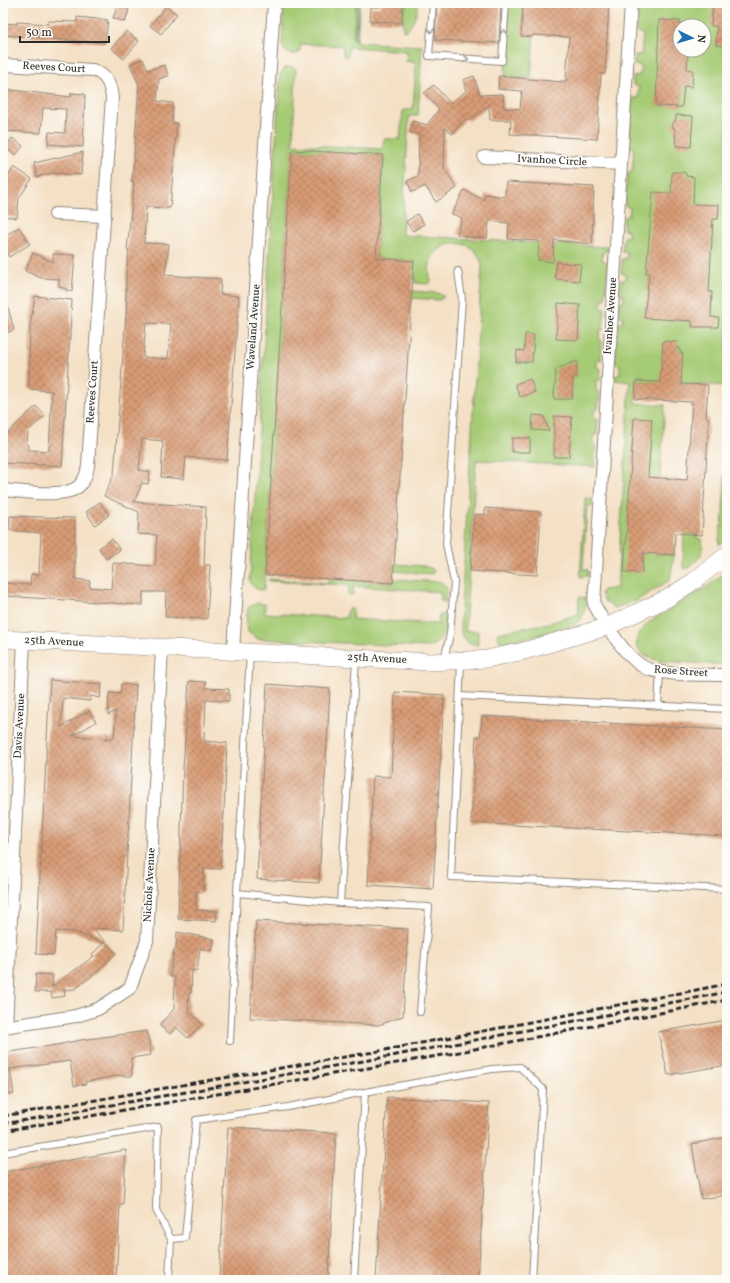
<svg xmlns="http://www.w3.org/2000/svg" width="730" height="1283" font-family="Vollkorn,serif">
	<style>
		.grass { fill: #a6cb75; stroke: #687b50; fill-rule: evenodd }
		.forest { fill: url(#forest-firs); stroke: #586d48 }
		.building { fill: url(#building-cross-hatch); fill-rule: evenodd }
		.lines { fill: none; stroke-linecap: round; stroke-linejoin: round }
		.lane-casing { stroke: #908678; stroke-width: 8 }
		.street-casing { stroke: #908678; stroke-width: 14 }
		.secondary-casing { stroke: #908678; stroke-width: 18 }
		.lane { stroke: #fff; stroke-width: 6 }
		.street { stroke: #fff; stroke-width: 12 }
		.secondary { stroke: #fff; stroke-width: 17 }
		.rail { stroke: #2b2b2b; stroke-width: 3; stroke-dasharray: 6 3; stroke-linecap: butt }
		.oneway { stroke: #a0a0a0 }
		.labels { text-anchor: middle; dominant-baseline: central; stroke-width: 3.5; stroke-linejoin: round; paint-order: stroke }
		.street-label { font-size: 11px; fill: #2b2b2b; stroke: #fdfcf7 }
	</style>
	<defs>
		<pattern id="forest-firs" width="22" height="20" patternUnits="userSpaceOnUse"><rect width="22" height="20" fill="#84af66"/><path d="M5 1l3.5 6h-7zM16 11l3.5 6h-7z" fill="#6c8f54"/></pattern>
		<pattern id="building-cross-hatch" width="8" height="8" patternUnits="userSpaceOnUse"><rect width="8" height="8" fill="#d99c76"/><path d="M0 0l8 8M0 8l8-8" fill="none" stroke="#b07f61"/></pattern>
	</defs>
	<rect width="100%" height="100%" fill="#fdfcf7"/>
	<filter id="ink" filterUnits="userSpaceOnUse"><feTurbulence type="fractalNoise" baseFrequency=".025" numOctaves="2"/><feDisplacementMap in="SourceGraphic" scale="8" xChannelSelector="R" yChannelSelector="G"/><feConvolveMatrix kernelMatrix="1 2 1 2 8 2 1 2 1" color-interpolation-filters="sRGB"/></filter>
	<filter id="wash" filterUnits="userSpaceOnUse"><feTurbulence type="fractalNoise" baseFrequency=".012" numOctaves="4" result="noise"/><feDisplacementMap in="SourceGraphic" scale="16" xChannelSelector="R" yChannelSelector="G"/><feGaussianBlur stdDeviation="0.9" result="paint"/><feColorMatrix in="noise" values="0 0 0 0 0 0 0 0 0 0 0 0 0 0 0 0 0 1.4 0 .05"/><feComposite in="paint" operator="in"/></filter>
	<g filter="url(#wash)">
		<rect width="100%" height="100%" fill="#f4e0c5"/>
		<g class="grass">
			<path d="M284,3H360L357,42L422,46L418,116H409L402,235L608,247V251L603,252L602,260L608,263L605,299L601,301V306L605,308L603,330L600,331L599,339L602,341L601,360H597V367L601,369L600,380L596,381V390L600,393L598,409L594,411V416L598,419L597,434L593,436V443L596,446L595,467L476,460L465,631H478V645L468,643L462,635L460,627L482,265C474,228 419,242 431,281L429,284L415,283V279H412L413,261L376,258L383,155L292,150L264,590C256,590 253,588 250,581L280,74L286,67H293L296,69L293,144L382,149L384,139H400L403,110H413L416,63L406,61L407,51L349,47L348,56L345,57L343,55V46L301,44L299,53C290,56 285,53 282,45Z"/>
			<path d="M407,3H418C417,14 414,22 407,30L403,31V7H407Z"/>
			<path d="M509,3H528L526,14L531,36L534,3H536L531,78L505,76Z"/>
			<path d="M638,3H727V386L636,381L635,403L665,405L655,554L674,555L670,580L636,601L615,608L605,602L601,593L603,590L617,588L630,382L615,380V376L620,374V365L615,364L618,324L623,322V316L619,315V302L624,301V295L620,294L621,280H626V274L621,273L622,259L627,258V252L622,251L624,237H628V230L623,229L624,217L629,215L630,207L625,206L627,174L632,172L634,148L629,146L632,98H638L639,87L633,85V76L640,75L641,65H634L635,55H641L643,35L636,31ZM680,26H704V50H680Z"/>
			<path d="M412,291L438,293L444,297L439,300L411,298Z"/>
			<path d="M726,456L727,538L719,545L720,527H722Z"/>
			<path d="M585,498L593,500L592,506H587L583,569L588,570V576L580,577Z"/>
			<path d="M684,534H697V538L702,539C705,554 698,561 686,569L683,568Z"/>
			<path d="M394,564L424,566L433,569L434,572L432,574L394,571Z"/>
			<path d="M727,571V665L660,661L645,656L639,650L636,645L639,632L649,622L708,586Z"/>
			<path d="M269,579L329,583L330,579L393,583V579L441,582L447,588L445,602L441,601L440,592L354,586L353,594L350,596L348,594L349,585L269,581Z"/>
			<path d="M579,597L586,598C586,605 585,612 581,619C571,632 517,639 500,642L497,633L549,623L578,614Z"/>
			<path d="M257,603L265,604V613L346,618L347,610L349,608L353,610L352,619L438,624L439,616L443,614C451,624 441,644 429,647L258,639L248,632L246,624L248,608Z"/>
		</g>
		<path class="forest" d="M356,3H360L355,42L353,40Z"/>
		<g id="blocks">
			<g class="building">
				<path d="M381,3H403L402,23L370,21L371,7H380Z"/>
				<path d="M437,3H501L499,43L435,40Z"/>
				<path d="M523,3L609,4L605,74H601L597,139L510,134L511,120H490L489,105L469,121L466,118L452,134L445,128L444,168L457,188L436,202L425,186L412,192L407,181L418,176L419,135L410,132L413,121L427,125L439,109L424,93L434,85L450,103L466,91L463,80L474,76L480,95L503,94L504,108L520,109L522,91L498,89L499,76L561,82V81H566L569,37L533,35L532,37L521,36Z"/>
				<path d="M713,3H727V46L716,45L717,26H711Z"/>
				<path d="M118,5L129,10L125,22L113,18Z"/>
				<path d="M166,6L177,14L161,34L150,26Z"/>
				<path d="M77,17L108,20L105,43L3,35V23L17,24V22L48,24L49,21L77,22Z"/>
				<path d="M659,20L680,21V51H688L687,69L693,70L692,87L684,86L682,107L656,106Z"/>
				<path d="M126,31L139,41L124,59L111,48Z"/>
				<path d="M143,59L148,70L165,65L168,76L159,79L157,101L173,103L172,122L177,123L170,208L146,207L144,243L169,244L165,275L221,279L220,294L239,296L227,460L186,457L184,479L161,477L163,441L142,439L139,470L150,472L148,484L142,483L134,502L206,507L204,565H210L207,619L165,617L166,592H143V605L4,596L5,583L30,585L31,574L39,575L41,533L9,530L10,516L75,518V579L90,581L89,587L111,589L113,563L155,566L157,535L138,534L139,512L104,496L114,474L127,301H126V275L129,250H127L132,202L134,182H132L139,85L130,64ZM146,323L171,324L168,359L143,357Z"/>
				<path d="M3,89L71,97V93L85,94L83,147L48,144L49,132L65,133L66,109L43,108L41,133L3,131Z"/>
				<path d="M676,115L693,116L691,147L676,146L675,130L672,125L676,120Z"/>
				<path d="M12,138L23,146L16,155L5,148Z"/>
				<path d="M292,150L383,155L376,258L414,261L393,583L265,575Z"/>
				<path d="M83,152L81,175L53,173L37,177L34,163Z"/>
				<path d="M14,167L32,179L19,198L17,218L3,216V177L6,179Z"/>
				<path d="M672,172H683L686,174V176L694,177L693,204L719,205L718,219H713L709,292H712L711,317L719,318L718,327H692V321L644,318L649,273H646L653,192L671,193Z"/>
				<path d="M506,182L594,187L592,244L554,240L553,262L538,260L539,241L508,239L509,223L489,221L487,238L468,237L457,234L462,218L452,214L464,190L484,200L485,194L505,197Z"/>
				<path d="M417,214L424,224L413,231L406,222Z"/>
				<path d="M19,227L30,244L9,257L3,246V237Z"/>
				<path d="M33,253L53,262V254L75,255L72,292L59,286V279L41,278L25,271Z"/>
				<path d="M556,262L581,264L579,281L555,279Z"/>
				<path d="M35,296L72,300L62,466L3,463V437L36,406L45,416L28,431L27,445H29V450L49,451L52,391L29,389L30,326Z"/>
				<path d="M6,299L14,330L3,334V300Z"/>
				<path d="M558,303L580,305L578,340L556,339Z"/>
				<path d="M525,334L534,335L532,362H516L517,350L524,351Z"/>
				<path d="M663,341L678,342L677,349H680V353H683L681,384L708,385L706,417L709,418L702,535L675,533L674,555L643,553L642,573L624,572L634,418L652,419L648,477L687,480L692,402L635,399L636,381L660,382Z"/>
				<path d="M577,361V377H573L572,399H554L556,369Z"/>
				<path d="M530,379L535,392L520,397L515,384Z"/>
				<path d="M533,415L544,416L549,431L532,430Z"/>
				<path d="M554,416L572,417L569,457H554Z"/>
				<rect x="512" y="438" width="18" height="14"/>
				<path d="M100,502L109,515L95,525L86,512Z"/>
				<path d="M485,508L541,512L537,575L470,571L474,514L485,515Z"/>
				<path d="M112,539L120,550L106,559L99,548Z"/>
				<path d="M50,680L102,684L100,698L90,696V701L63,698L61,727L89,711L96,722L72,736L105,738L106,741V738H114L116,711L108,715L109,693L120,694L121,684L136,685L123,930L92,928L116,953L96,973L75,989L64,990L65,996L52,998L51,992H35L36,974L53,975L52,987L94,956L92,954L104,943L75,932L56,931L54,955L36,954Z"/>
				<path d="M189,681L206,682L205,688L229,689V701L206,700L204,741L227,743L224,811L220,869L204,868L203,892L196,891V910L217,911L216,921L178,919L183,769Z"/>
				<path d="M267,684L330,689L319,883L257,879Z"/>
				<path d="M395,692L444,695L433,889L368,885L373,776L391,777Z"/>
				<path d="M482,716L727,730V836L471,823L476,736L480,737Z"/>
				<path d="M256,921L408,929L403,1016L379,1025L250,1018Z"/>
				<path d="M177,932L214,939L212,951L200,948L197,971L192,970L191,993H189L188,1011L202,1024L188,1038L176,1027L170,1034L159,1025L174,1009L175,977H170L174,949H176Z"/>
				<path d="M727,1020V1065L668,1075L658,1032Z"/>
				<path d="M147,1031L151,1055L131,1058L132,1076H121V1075L85,1082L86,1084L74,1086L70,1061L10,1069L14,1094L5,1095L3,1053L57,1045L81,1040Z"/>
				<path d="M387,1097L489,1103L478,1280H376Z"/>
				<path d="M228,1127L336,1133L328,1280H219Z"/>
				<path d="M727,1137V1195L701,1199L692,1144Z"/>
				<path d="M126,1150L123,1204H120L116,1280H3V1172Z"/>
			</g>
		</g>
	</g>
	<g filter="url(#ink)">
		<use href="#blocks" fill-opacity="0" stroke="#908678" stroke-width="1"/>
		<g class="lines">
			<g class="lane-casing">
				<g id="lane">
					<path d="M433,3L429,56L502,61L506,3"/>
					<path d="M250,652L237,893L340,903L356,660"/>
					<path d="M444,660L450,634L454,582L446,544L462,299L458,271"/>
					<path d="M461,662L451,877L727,889"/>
					<path d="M460,696L727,709"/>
					<path d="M658,706L660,671"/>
					<path d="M340,903L429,907L420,1012"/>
					<path d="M230,1041L237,893"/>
					<path d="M365,1092L492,1069L520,1067L543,1089L532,1280"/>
					<path d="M3,1153L158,1127L156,1210L171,1239"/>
					<path d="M169,1280L171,1239L185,1238L196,1120L288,1107L365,1092L354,1280"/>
				</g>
			</g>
			<g class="street-casing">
				<g id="street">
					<path d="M631,3L594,604C604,623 630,665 651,670C675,676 702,674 727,675"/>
					<path d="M3,65L93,70C106,75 110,83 112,97L88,466C87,474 85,480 79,486C66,499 21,491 3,490"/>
					<path d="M484,157L621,164"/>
					<path d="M55,214L105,216"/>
					<path d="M233,651L274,3"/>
					<path d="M3,1027L76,1016L98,1009L112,1000L130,988L147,941L162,648"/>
					<path d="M6,1027L24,640"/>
				</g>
			</g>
			<g class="secondary-casing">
				<path id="secondary" d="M3,639L431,662L487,659L524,651L606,627L668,598L694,581L727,555"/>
			</g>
			<use href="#lane" class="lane"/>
			<use href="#street" class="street"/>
			<use href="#secondary" class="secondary"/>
			<g class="rail">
				<path d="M3,1116L385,1050L727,984"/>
				<path d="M3,1124L386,1057L727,992"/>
				<path d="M3,1131L449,1054L727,1000"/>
			</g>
		</g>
		<defs><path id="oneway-chevron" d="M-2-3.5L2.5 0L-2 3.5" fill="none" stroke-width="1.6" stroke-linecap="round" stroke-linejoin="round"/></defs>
		<g class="oneway">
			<use href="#oneway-chevron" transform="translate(431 30) rotate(94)"/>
			<use href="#oneway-chevron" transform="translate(504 32) rotate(-86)"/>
			<use href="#oneway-chevron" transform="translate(466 59) rotate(3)"/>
		</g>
	</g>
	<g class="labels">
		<g class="street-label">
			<text transform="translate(54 68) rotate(3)">Reeves Court</text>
			<text transform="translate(552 161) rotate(3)">Ivanhoe Circle</text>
			<text transform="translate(611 316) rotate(-86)">Ivanhoe Avenue</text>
			<text transform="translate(254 327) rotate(-86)">Waveland Avenue</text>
			<text transform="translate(93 392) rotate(-86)">Reeves Court</text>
			<text transform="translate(54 642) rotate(3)">25th Avenue</text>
			<text transform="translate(377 659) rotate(3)">25th Avenue</text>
			<text transform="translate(681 672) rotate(4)">Rose Street</text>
			<text transform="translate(20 726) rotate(-87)">Davis Avenue</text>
			<text transform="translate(150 885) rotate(-87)">Nichols Avenue</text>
		</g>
	</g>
	<rect width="730" height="1283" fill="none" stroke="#fdfcf7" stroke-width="16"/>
	<g transform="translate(692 38) rotate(95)"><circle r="19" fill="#fdfcf7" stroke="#a9a8a5"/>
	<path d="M0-3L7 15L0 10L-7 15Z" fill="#1f6fb2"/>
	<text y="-6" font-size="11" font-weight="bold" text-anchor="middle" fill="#2b2b2b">N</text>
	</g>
	<path d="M20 36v6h89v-6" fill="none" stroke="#2b2b2b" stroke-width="2"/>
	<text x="26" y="36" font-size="12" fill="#2b2b2b" stroke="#fdfcf7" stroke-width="3" paint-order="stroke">50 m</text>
</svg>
